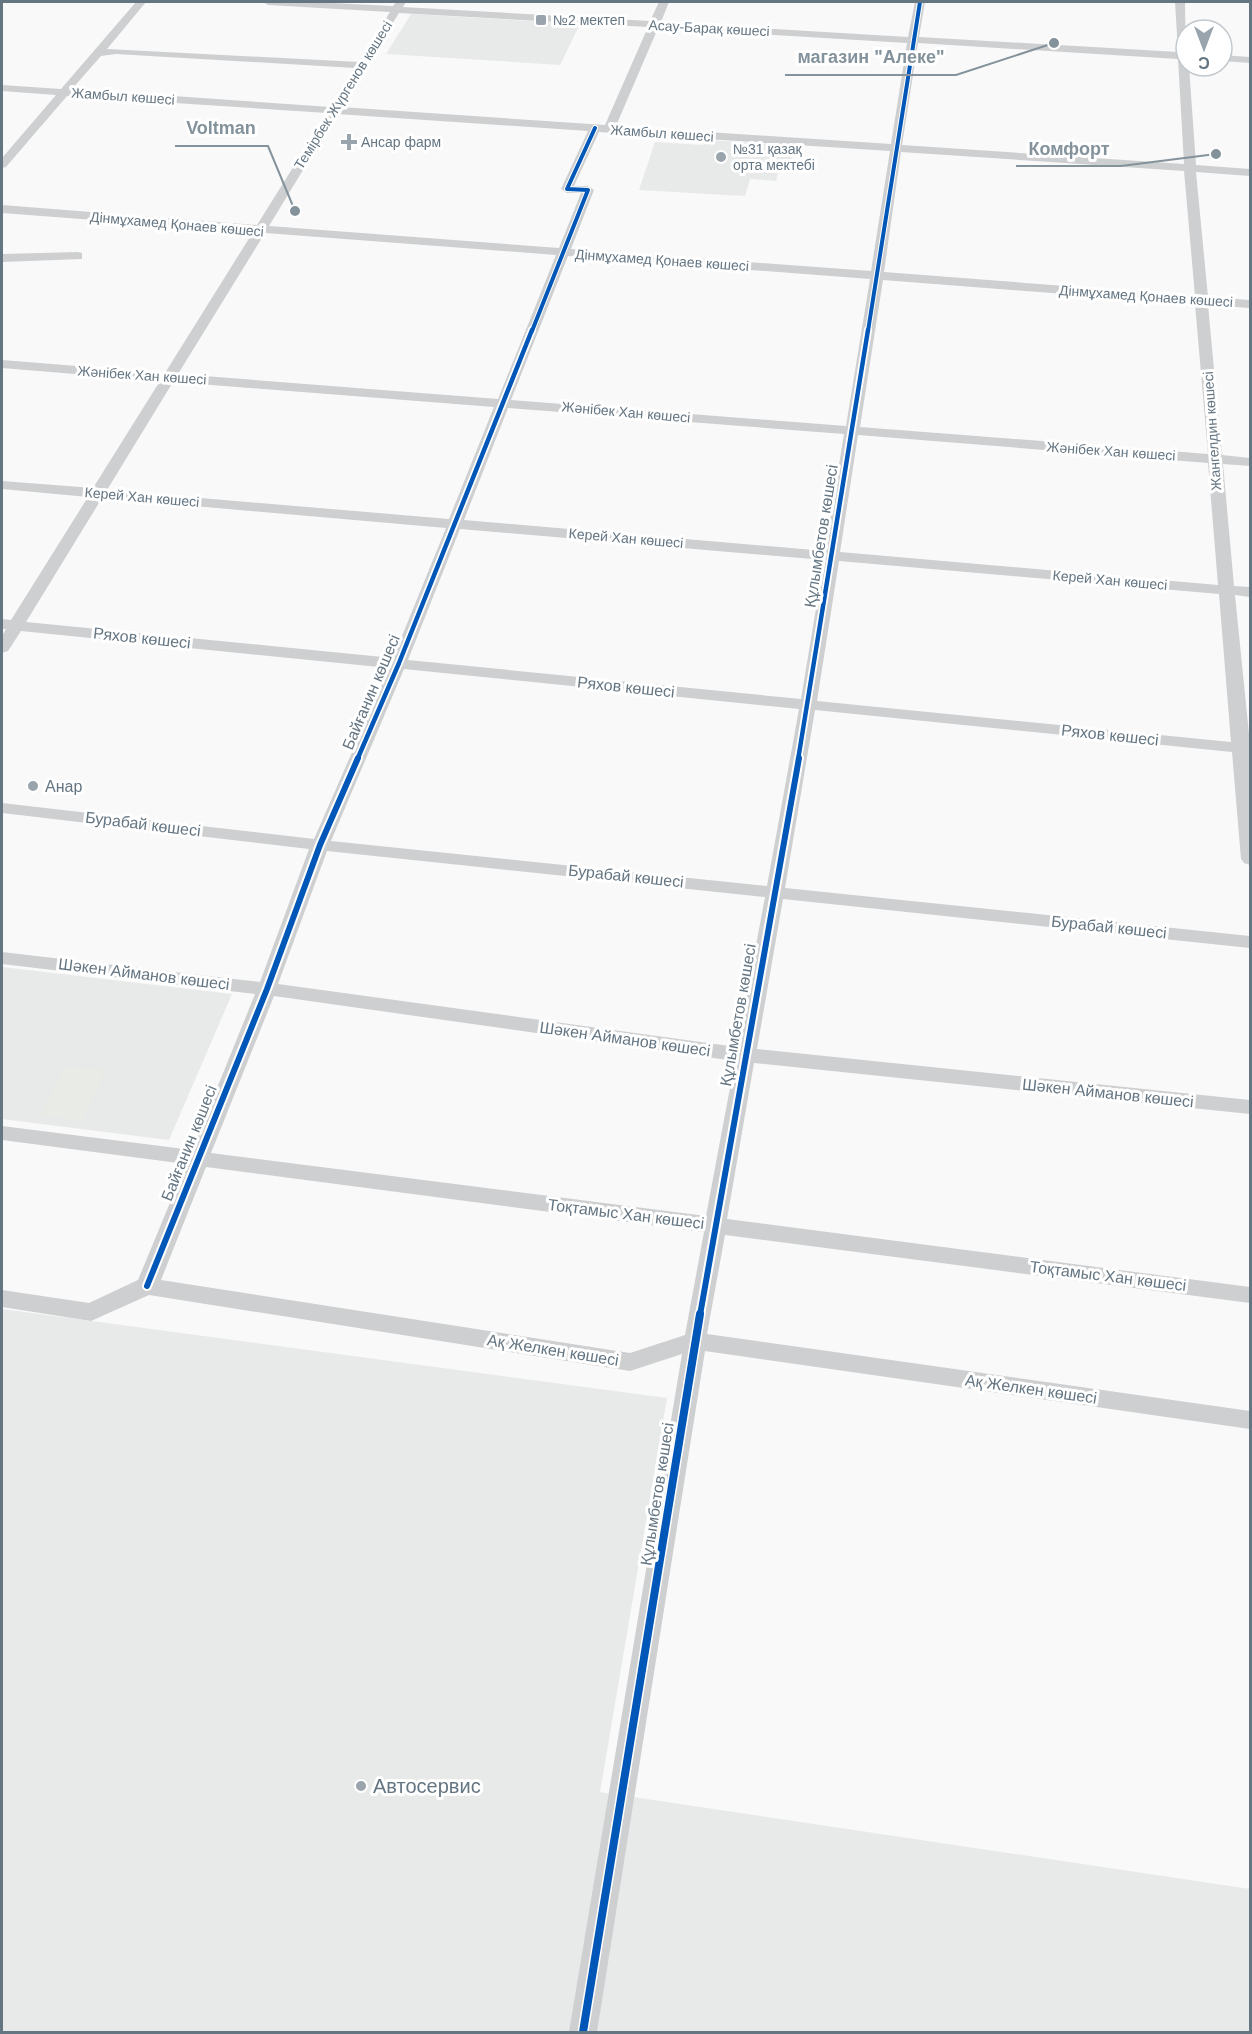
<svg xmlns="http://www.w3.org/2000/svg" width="1252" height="2034" font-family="Helvetica,sans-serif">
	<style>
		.built { fill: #e8e9e9 }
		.green { fill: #e8ebe6 }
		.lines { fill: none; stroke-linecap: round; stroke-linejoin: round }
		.minor { fill: #cecfd0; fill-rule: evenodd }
		.cycleway-far3-casing { stroke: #fff; stroke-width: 6 }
		.cycleway-far2-casing { stroke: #fff; stroke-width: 8 }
		.cycleway-far1-casing { stroke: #fff; stroke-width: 10 }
		.cycleway-casing { stroke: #fff; stroke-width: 11 }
		.cycleway-far3 { stroke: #0057b8; stroke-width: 4 }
		.cycleway-far2 { stroke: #0057b8; stroke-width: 4.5 }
		.cycleway-far1 { stroke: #0057b8; stroke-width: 6 }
		.cycleway { stroke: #0057b8; stroke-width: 8 }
		.poi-dot { fill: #99a4ac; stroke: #fff; stroke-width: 2 }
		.labels { text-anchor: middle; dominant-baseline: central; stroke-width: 6; stroke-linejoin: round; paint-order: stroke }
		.far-poi-label { font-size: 14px; fill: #657683; stroke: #fff; text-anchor: start }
		.far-street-label { font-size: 14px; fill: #657683; stroke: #fff }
		.street-label { font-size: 16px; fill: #657683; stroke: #fff }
		.poi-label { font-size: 16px; fill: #657683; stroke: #fff; text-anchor: start }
		.near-poi-label { font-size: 20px; fill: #657683; stroke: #fff; text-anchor: start }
		.leader { fill: none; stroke: #84929c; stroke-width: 2 }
		.callout-dot { fill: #84929c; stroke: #fff; stroke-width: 2 }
		.callout-label { font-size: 18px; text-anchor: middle; font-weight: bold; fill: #84929c; stroke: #fff; stroke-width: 6; stroke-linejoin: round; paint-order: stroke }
	</style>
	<rect width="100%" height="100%" fill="#f9f9f9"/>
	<g class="built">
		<path d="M411,14L580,24L560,65L386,54Z"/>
		<path d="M705,140L795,145L789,170L779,169L776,181L750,179L745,196L639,190L655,142L703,145Z"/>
		<path d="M2,967L232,994L169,1140L2,1119Z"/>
		<path d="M2,1309L667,1398L600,1792L1250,1889V2032H2Z"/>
	</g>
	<path class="green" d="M64,1066L105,1070L84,1120L42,1116Z"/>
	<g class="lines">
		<g class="minor">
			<path d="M136,2H146L107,49L359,62L390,12L268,5L263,2H312L393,6L396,2H406L403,7L650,21L659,2H669L661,22L908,37L915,2H925L919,37L1178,52L1175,2H1185L1186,66H1189L1196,165L1250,169V176L1196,172L1208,297L1250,300V308L1208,305L1222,455L1250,458V466L1223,464L1234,586L1250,587V597L1235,595L1250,744V865L1244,863L1241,859L1232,752L815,710L785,888L1250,936V948L783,899L757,1049L1250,1100V1114L754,1063L727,1219L1250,1287V1303L725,1235L707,1334L1250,1411V1429L705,1351L597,2032H569L682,1354L630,1371L149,1295L91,1321L2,1307V1290L89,1303L138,1280L186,1164L2,1140V1126L192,1150L255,994L2,964V952L260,982L309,849L2,813V803L314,839L389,668L21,631L8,651L2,653V636L6,629H2V619L11,620L88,497L2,489V481L93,488L160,381L2,368V360L165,373L253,232L2,213V205L257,225L327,113L67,96L6,167L2,168V158L56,95L2,91V85L61,89ZM399,13L648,27L605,125L341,107ZM658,28L907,43L891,144L616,126ZM918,43L1178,59L1184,164L902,145ZM116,54L355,68L331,107L72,89L101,56ZM337,114L588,131L561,189L567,193H581L559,248L269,226ZM599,132L890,151L871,271L571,249L594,190L588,186H574ZM901,152L1184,171L1195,296L884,272ZM265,233L556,255L498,399L178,374ZM568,256L870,279L846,426L511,400ZM883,280L1195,304L1208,454L860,427ZM173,382L494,407L449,519L107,490ZM508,408L844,434L825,551L464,520ZM858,435L1208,463L1218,585L840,552ZM102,498L446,528L393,658L26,622ZM460,529L824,560L801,699L408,660ZM839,561L1219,594L1231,742L817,701ZM404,669L799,709L767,886L331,841ZM327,851L765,897L737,1047L278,984ZM274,996L735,1061L706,1216L211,1153ZM206,1167L704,1232L685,1335L630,1353L161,1280Z"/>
			<path d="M1222,55L1250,57V63L1222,61Z"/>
			<path d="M78,252L82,253V259L2,262V254Z"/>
		</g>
		<g class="cycleway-far3-casing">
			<g id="cycleway-far3">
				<path d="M532,331L588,190L567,189L595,128"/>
				<path d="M868,331L920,2"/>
			</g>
		</g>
		<g class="cycleway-far2-casing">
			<g id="cycleway-far2">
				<path d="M357,760L399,663L532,330"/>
				<path d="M798,760L868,330"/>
			</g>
		</g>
		<g class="cycleway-far1-casing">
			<g id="cycleway-far1">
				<path d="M147,1286L267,989L320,845L358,758"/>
				<path d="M700,1315L799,758"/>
			</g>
		</g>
		<g class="cycleway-casing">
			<path id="cycleway" d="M583,2032L700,1314"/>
		</g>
		<use href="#cycleway-far3" class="cycleway-far3"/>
		<use href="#cycleway-far2" class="cycleway-far2"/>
		<use href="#cycleway-far1" class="cycleway-far1"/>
		<use href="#cycleway" class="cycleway"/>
	</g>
	<g class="poi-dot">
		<rect x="535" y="14" width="12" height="12" rx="3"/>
		<path d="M346 133h6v6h6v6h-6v6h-6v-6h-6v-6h6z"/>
		<circle cx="721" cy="157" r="6"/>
		<circle cx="33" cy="786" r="6"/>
		<circle cx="361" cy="1786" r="6"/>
	</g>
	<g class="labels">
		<g class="far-poi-label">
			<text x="553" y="20">№2 мектеп</text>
			<text x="361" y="142">Ансар фарм</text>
			<text x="733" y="149">№31 қазақ<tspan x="733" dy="16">орта мектебі</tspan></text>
		</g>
		<g class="far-street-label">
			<text transform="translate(709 28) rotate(3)">Асау-Барақ көшесі</text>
			<text transform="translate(343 95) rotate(-58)">Темірбек Жүргенов көшесі</text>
			<text transform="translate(123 96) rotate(4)">Жамбыл көшесі</text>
			<text transform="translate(662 133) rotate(4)">Жамбыл көшесі</text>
			<text transform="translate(177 224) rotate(5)">Дінмұхамед Қонаев көшесі</text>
			<text transform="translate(662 260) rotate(4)">Дінмұхамед Қонаев көшесі</text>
			<text transform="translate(1146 296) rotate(4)">Дінмұхамед Қонаев көшесі</text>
			<text transform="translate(142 375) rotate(4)">Жәнібек Хан көшесі</text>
			<text transform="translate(626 412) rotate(5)">Жәнібек Хан көшесі</text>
			<text transform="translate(1212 431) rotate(-94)">Жангелдин көшесі</text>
			<text transform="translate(1111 451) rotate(4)">Жәнібек Хан көшесі</text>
			<text transform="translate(142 497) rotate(5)">Керей Хан көшесі</text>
			<text transform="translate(626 538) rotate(5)">Керей Хан көшесі</text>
			<text transform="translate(1110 580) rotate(5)">Керей Хан көшесі</text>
		</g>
		<g class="street-label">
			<text transform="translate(821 536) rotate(-81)">Құлымбетов көшесі</text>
			<text transform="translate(142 638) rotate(6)">Ряхов көшесі</text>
			<text transform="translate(626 687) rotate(6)">Ряхов көшесі</text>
			<text transform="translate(371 692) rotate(-67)">Байғанин көшесі</text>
			<text transform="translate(1110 735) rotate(6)">Ряхов көшесі</text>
			<text transform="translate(143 824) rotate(7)">Бурабай көшесі</text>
			<text transform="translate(626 876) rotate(6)">Бурабай көшесі</text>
			<text transform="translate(1109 927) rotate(6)">Бурабай көшесі</text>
			<text transform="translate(144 974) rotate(7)">Шәкен Айманов көшесі</text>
			<text transform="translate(738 1015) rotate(-80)">Құлымбетов көшесі</text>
			<text transform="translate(625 1039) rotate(8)">Шәкен Айманов көшесі</text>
			<text transform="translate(1108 1093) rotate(6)">Шәкен Айманов көшесі</text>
			<text transform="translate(189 1143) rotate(-68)">Байғанин көшесі</text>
			<text transform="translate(626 1214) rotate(7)">Тоқтамыс Хан көшесі</text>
			<text transform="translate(1108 1276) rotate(7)">Тоқтамыс Хан көшесі</text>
			<text transform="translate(553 1350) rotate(9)">Ақ Желкен көшесі</text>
			<text transform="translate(1031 1389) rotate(8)">Ақ Желкен көшесі</text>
			<text transform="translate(657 1494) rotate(-81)">Құлымбетов көшесі</text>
		</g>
		<g class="poi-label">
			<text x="45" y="786">Анар</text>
		</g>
		<g class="near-poi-label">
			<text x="373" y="1786">Автосервис</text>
		</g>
	</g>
	<path class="leader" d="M1054 43L956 75H785M295 211L268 146H175M1216 154L1121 166H1016"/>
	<g class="callout-dot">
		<circle cx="1054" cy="43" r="6"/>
		<circle cx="295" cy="211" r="6"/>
		<circle cx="1216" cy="154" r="6"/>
	</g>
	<g class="callout-label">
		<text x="871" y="63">магазин "Алеке"</text>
		<text x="221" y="134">Voltman</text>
		<text x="1069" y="155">Комфорт</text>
	</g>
	<rect width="1252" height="2034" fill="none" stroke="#657683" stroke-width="6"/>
	<g transform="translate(1204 48) rotate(180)"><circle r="28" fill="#ffffff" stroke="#c1c8cd" stroke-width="1.5"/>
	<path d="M0-4.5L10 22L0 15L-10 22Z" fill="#99a4ac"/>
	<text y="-9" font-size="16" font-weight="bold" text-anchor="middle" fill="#657683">С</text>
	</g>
</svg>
